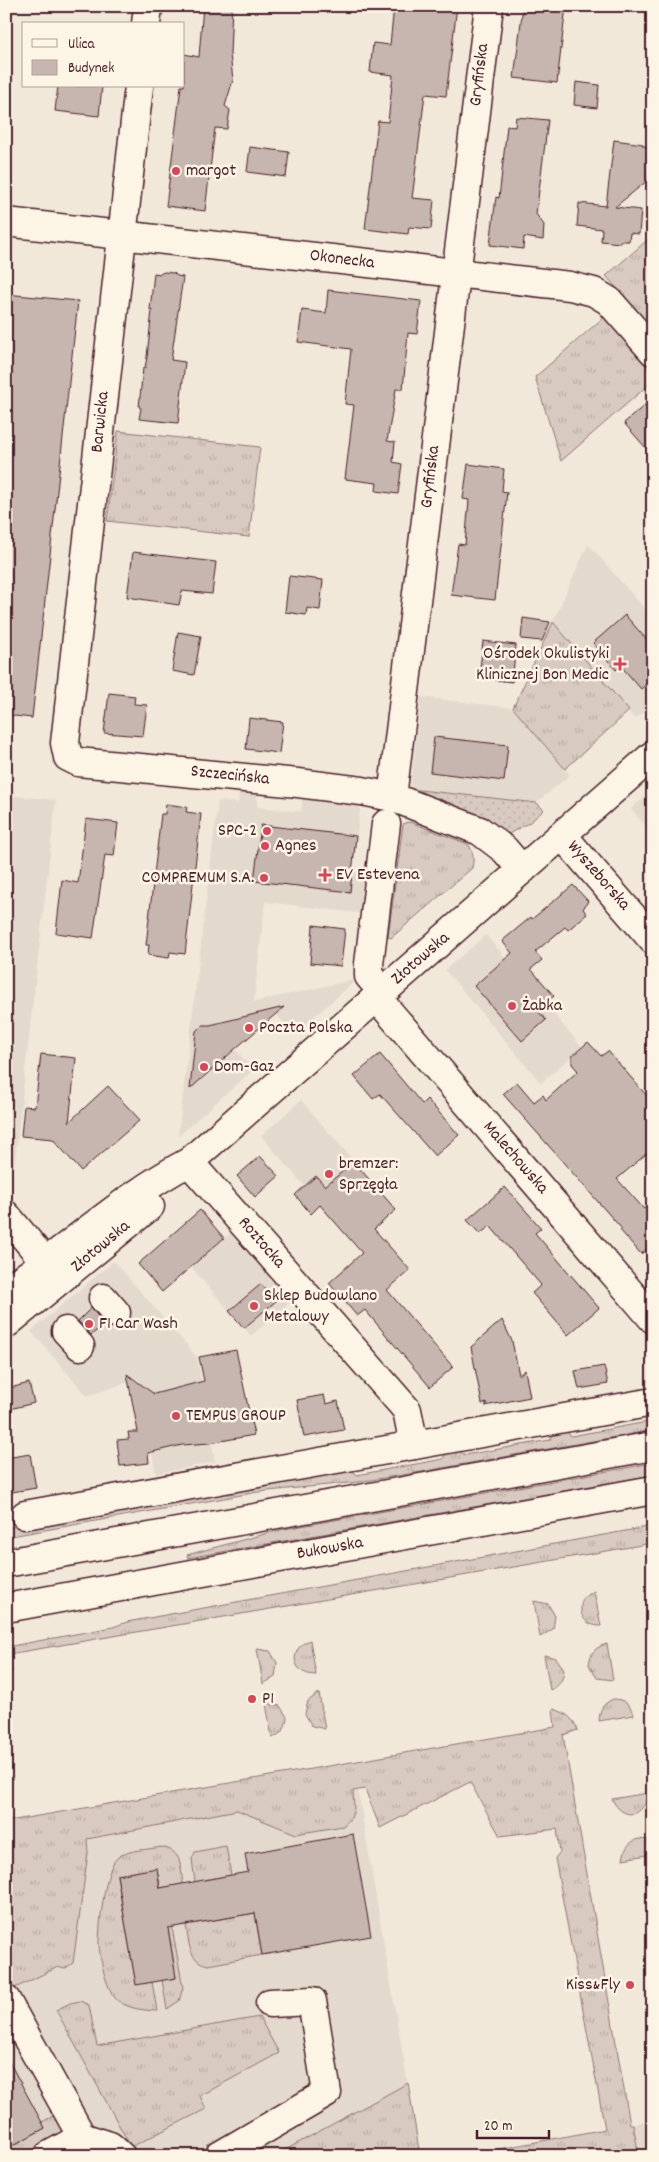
<svg xmlns="http://www.w3.org/2000/svg" width="659" height="2162" font-family="Dekko,sans-serif">
	<style>
		.built { fill: #e4d9cd }
		.grass { fill: url(#grass-tufts); stroke: #917476 }
		.garden { fill: url(#garden-dots); stroke: #917476 }
		.building { fill: #c7b6af; stroke: #4a1f2b }
		.lines { fill: none; stroke-linecap: round; stroke-linejoin: round }
		.minor-casing { stroke: #4a1f2b; stroke-width: 31 }
		.major-casing { stroke: #4a1f2b; stroke-width: 31 }
		.minor { stroke: #fcf5e5; stroke-width: 28 }
		.major { stroke: #fcf5e5; stroke-width: 28 }
		.poi-dot { fill: #d1495b; stroke: #fcf5e5; stroke-width: 2 }
		.labels { text-anchor: middle; dominant-baseline: central; stroke-width: 5; stroke-linejoin: round; paint-order: stroke }
		.street-label { font-size: 18px; fill: #4a1f2b; stroke: #fcf5e5 }
		.poi-label { font-size: 18px; fill: #4a1f2b; stroke: #fcf5e5; text-anchor: start }
	</style>
	<defs>
		<pattern id="grass-tufts" width="24" height="20" patternUnits="userSpaceOnUse" patternTransform="scale(1.25)"><rect width="24" height="20" fill="#d8cac0"/><path d="M3 7l-1-3M5 7V3M7 7l1-3M15 17l-1-3M17 17v-4M19 17l1-3" fill="none" stroke="#bbada5"/></pattern>
		<pattern id="garden-dots" width="8" height="8" patternUnits="userSpaceOnUse" patternTransform="scale(1.25)"><rect width="8" height="8" fill="#d8cac0"/><path d="M2 2h.1M6 6h.1" fill="none" stroke="#bbada5" stroke-width="1.8" stroke-linecap="round"/></pattern>
	</defs>
	<rect width="100%" height="100%" fill="#f1e8da"/>
	<filter id="ink" filterUnits="userSpaceOnUse"><feTurbulence type="fractalNoise" baseFrequency=".02" numOctaves="2"/><feDisplacementMap in="SourceGraphic" scale="10" xChannelSelector="R" yChannelSelector="G"/><feConvolveMatrix kernelMatrix="1 2 1 2 8 2 1 2 1" color-interpolation-filters="sRGB"/></filter>
	<g filter="url(#ink)">
		<g class="built">
			<path d="M588,544L653,618V705L635,719L553,622Z"/>
			<path d="M421,697L513,708L570,775L536,803L410,789Z"/>
			<path d="M258,789L257,807L295,811H301L303,793L361,801L353,870L370,872L365,914L265,902L254,1002L357,979L294,1035L276,1014L235,1049L253,1070L178,1136L218,801L238,803L239,792L242,790Z"/>
			<path d="M653,790V834L631,809Z"/>
			<path d="M6,795L56,800L14,1169L6,1160Z"/>
			<path d="M486,935L582,1047L541,1083L445,970Z"/>
			<path d="M301,1100L396,1210L356,1245L261,1136Z"/>
			<path d="M233,1231L293,1300L251,1336L191,1267Z"/>
			<path d="M114,1261L197,1357L215,1462L156,1474L138,1379L87,1396L31,1331Z"/>
			<path d="M355,1773L420,2156H6V1884L72,1821Z"/>
			<path d="M653,2120V2156H462L630,2124Z"/>
		</g>
		<g class="grass">
			<path d="M653,235V329L606,276Z"/>
			<path d="M604,317L653,374V381L561,461L535,377Z"/>
			<path d="M118,431L260,447L249,537L107,521Z"/>
			<path d="M553,622L629,711L565,769L513,708Z"/>
			<path d="M410,822L468,844C474,852 474,859 472,868L391,938L388,937L403,825L404,823Z"/>
			<path d="M653,1421V1430L415,1473L358,1482L258,1492L6,1537V1528L272,1486L270,1480L350,1468L357,1475L443,1459L448,1449L456,1448L465,1455L550,1440L555,1430L563,1428L571,1436Z"/>
			<path d="M653,1463V1475L188,1558L187,1555L279,1530Z"/>
			<path d="M653,1526V1543L9,1654L12,1672L6,1673V1647L113,1627L127,1622Z"/>
			<path d="M594,1591L601,1626C584,1626 577,1613 583,1598Z"/>
			<path d="M534,1601L548,1604L555,1616L553,1629L540,1637Z"/>
			<path d="M310,1640L316,1675C291,1675 288,1648 310,1640Z"/>
			<path d="M607,1644L613,1680L597,1678L589,1665C590,1653 595,1647 607,1644Z"/>
			<path d="M257,1649L270,1651L277,1663L275,1677L263,1684Z"/>
			<path d="M544,1655L556,1658L564,1669C563,1680 560,1686 550,1690Z"/>
			<path d="M319,1693L325,1729L312,1726L305,1714L308,1701Z"/>
			<path d="M613,1699C625,1699 629,1704 634,1715L599,1721C600,1709 602,1704 613,1699Z"/>
			<path d="M266,1703L280,1706L287,1717C286,1728 282,1734 272,1738Z"/>
			<path d="M553,1709C565,1712 573,1718 578,1730L563,1735L630,2124H633L639,2156H462L605,2129L555,1858L560,1852L557,1829L500,1836L470,1782L380,1828L365,1789L353,1791L354,1809L351,1818L343,1826L296,1834L237,1810L87,1839L88,1853L73,1963L64,1969L58,1967L13,1989L6,1986V1808L9,1821L555,1727Z"/>
			<path d="M648,1793C645,1817 623,1822 612,1799Z"/>
			<path d="M638,1839L647,1840L653,1843V1854L623,1859C625,1848 628,1843 638,1839Z"/>
			<path d="M226,1846L231,1875L195,1882L192,1859L195,1852Z"/>
			<path d="M161,1847C183,1851 180,1866 183,1884L160,1888L157,1869L117,1876L136,1984L152,1982L157,2011C143,2010 128,2009 117,2000C107,1992 99,1957 99,1943C99,1926 105,1868 117,1858C128,1849 148,1850 161,1847Z"/>
			<path d="M255,1913L262,1955L208,1965C188,1961 189,1942 186,1925Z"/>
			<path d="M172,1927L183,1988L179,2001L167,2009L162,1980L176,1978L168,1928Z"/>
			<path d="M80,2001L89,2005L97,2046L259,2017L279,2053L200,2096L206,2109L131,2147L56,2010L70,2003Z"/>
			<path d="M408,2083L420,2156H274Z"/>
			<path d="M55,2115L67,2137L33,2156H6V2149L45,2128L42,2122Z"/>
		</g>
		<path class="garden" d="M410,789L537,803L544,810L530,822L505,836Z"/>
		<g class="building">
			<path d="M203,6H232L230,54L233,80L225,106L230,110L227,129L215,128L205,211L166,206L181,86H184V54L199,57Z"/>
			<path d="M394,6H457L446,96L425,94L413,191L412,198L434,200L431,229L409,227L408,234L365,229L378,121L388,122L393,75L370,72L373,43L390,45Z"/>
			<path d="M523,6H566L557,83L514,78Z"/>
			<path d="M576,82L599,85L597,108L574,105Z"/>
			<path d="M58,86H102L99,116L55,111Z"/>
			<path d="M516,117L548,120L536,214L544,225L543,240L524,237L523,249L490,245L496,197L499,198L507,126L515,127Z"/>
			<path d="M614,140L643,144V146L653,147V168H650L648,180L615,207L641,210L639,234L630,233L629,241H620V243L601,241L602,229L577,226L579,203L606,206Z"/>
			<path d="M250,147L289,152L286,177L247,172Z"/>
			<path d="M164,272L174,273L177,276L183,277L171,360L185,362L178,423L139,419L141,408L139,407L143,368H145L147,357L152,310H150L154,273L160,274Z"/>
			<path d="M328,290L421,301L417,334L408,333L403,389H396L387,441L395,442L393,462L402,464L398,494L376,491L377,483L345,479L354,405L345,404L351,349L298,342L302,310L326,313Z"/>
			<path d="M6,294L78,301L32,718L6,715Z"/>
			<path d="M653,398V456L624,423Z"/>
			<path d="M468,464L504,469L502,491L507,492L495,600L451,595L458,544L465,545L469,500L463,499Z"/>
			<path d="M133,552L216,562L212,594L182,591L179,605L127,597Z"/>
			<path d="M289,576L323,580L320,610L307,608L306,615L285,612Z"/>
			<path d="M625,615L653,647V678L641,689L621,666L616,670L593,643Z"/>
			<path d="M523,618L550,622L542,641L521,639Z"/>
			<path d="M178,632L201,636L194,675L172,671Z"/>
			<path d="M483,641L516,645L512,682L479,678Z"/>
			<path d="M109,693L135,696L134,704L147,705L143,736L104,733Z"/>
			<path d="M249,718L283,722L279,753L246,749Z"/>
			<path d="M434,737L508,745L504,781L430,772Z"/>
			<path d="M166,804L187,807L186,812L201,814L185,954L170,952L169,958L148,955L149,945H146L161,814H165Z"/>
			<path d="M86,819L118,823L114,856L105,855L93,938L56,933L62,880L78,883Z"/>
			<path d="M261,825L356,836L350,892L254,881Z"/>
			<path d="M573,885L588,901L583,909L587,914L568,930L565,927L535,952L542,960L531,969L554,996L537,1010L546,1020L522,1041L474,986L512,953L502,941L531,917L532,919Z"/>
			<path d="M313,925L345,929L341,966L310,963Z"/>
			<path d="M284,1007L235,1049L190,1089L196,1031L202,1025H210Z"/>
			<path d="M588,1042L601,1056L608,1051L653,1103V1148L617,1179L644,1209L653,1202V1244L641,1254L620,1230L622,1229L503,1094L517,1082L534,1102L543,1095L546,1100L578,1071L572,1064V1056Z"/>
			<path d="M41,1054L76,1058L69,1122L108,1086L140,1120L81,1171L53,1139L21,1136L24,1106L35,1107Z"/>
			<path d="M380,1054L422,1104L427,1099L459,1135L435,1156L380,1094L373,1099L354,1076Z"/>
			<path d="M260,1156L279,1176L255,1197L237,1176Z"/>
			<path d="M354,1162L396,1210L374,1229L410,1270L387,1290L453,1367L430,1387L365,1310L357,1316L329,1283L362,1253L320,1205L311,1214L295,1195L316,1176L325,1186Z"/>
			<path d="M505,1187L541,1228L535,1233L599,1308L568,1335L532,1293L541,1285L490,1226L480,1234L467,1220Z"/>
			<path d="M200,1210L224,1238L162,1292L138,1264Z"/>
			<path d="M261,1284L276,1301L244,1328L229,1311Z"/>
			<path d="M91,1308L105,1324L91,1335L78,1321Z"/>
			<path d="M502,1320L512,1341L519,1375L525,1370L530,1397L485,1406L488,1403L482,1404L471,1347Z"/>
			<path d="M236,1350L254,1435L210,1443L182,1445L148,1453L149,1463L120,1466L117,1440L129,1439L128,1432H138L127,1374L154,1394L204,1381L199,1357Z"/>
			<path d="M604,1366L608,1384L579,1389L575,1371Z"/>
			<path d="M29,1383L34,1403L6,1410V1389Z"/>
			<path d="M324,1395L326,1404L338,1401L344,1430L304,1437L297,1400Z"/>
			<path d="M30,1454L36,1488L6,1493V1458Z"/>
			<path d="M353,1834L371,1936L262,1955L255,1913L168,1928L176,1978L136,1985L117,1875L157,1868L160,1888L248,1872L245,1854Z"/>
			<path d="M6,2056L45,2128L6,2149Z"/>
		</g>
		<g class="lines">
			<g class="minor-casing">
				<g id="minor">
					<path d="M146,24L148,6"/>
					<path d="M139,86L65,743L68,757L78,762L298,783L362,791L392,797L480,831L505,850L522,870"/>
					<path d="M6,222L570,286L594,292L609,301L653,351"/>
					<path d="M392,797L489,6"/>
					<path d="M562,835L653,940"/>
					<path d="M383,992L369,976V964L386,824"/>
					<path d="M377,998L653,1319"/>
					<path d="M189,1162L407,1410L414,1445"/>
					<path d="M6,1215L58,1277"/>
					<path d="M6,1290C68,1249 124,1196 189,1162L653,755"/>
					<path d="M103,1298L116,1313"/>
					<path d="M6,1324L150,1206"/>
					<path d="M66,1331L80,1346"/>
					<path d="M25,1515L653,1402"/>
					<path d="M6,2000L82,2137L110,2146L121,2156"/>
					<path d="M48,2156L82,2137"/>
					<path d="M219,2156L327,2093L312,2001L270,2003"/>
				</g>
			</g>
			<g class="major-casing">
				<g id="major">
					<path d="M6,1563L653,1446"/>
					<path d="M6,1608L653,1490"/>
				</g>
			</g>
			<use href="#minor" class="minor"/>
			<use href="#major" class="major"/>
		</g>
	</g>
	<g class="poi-dot">
		<circle cx="176" cy="171" r="5"/>
		<path d="M617.5 656.5h5v5h5v5h-5v5h-5v-5h-5v-5h5z"/>
		<circle cx="267" cy="831" r="5"/>
		<circle cx="265" cy="846" r="5"/>
		<path d="M322.5 867.5h5v5h5v5h-5v5h-5v-5h-5v-5h5z"/>
		<circle cx="264" cy="878" r="5"/>
		<circle cx="512" cy="1006" r="5"/>
		<circle cx="249" cy="1028" r="5"/>
		<circle cx="204" cy="1067" r="5"/>
		<circle cx="329" cy="1174" r="5"/>
		<circle cx="254" cy="1306" r="5"/>
		<circle cx="89" cy="1324" r="5"/>
		<circle cx="176" cy="1416" r="5"/>
		<circle cx="252" cy="1699" r="5"/>
		<circle cx="630" cy="1985" r="5"/>
	</g>
	<g class="labels">
		<g class="street-label">
			<text transform="translate(480 75) rotate(-83)">Gryfińska</text>
			<text transform="translate(342 260) rotate(7)">Okonecka</text>
			<text transform="translate(101 422) rotate(-84)">Barwicka</text>
			<text transform="translate(431 477) rotate(-83)">Gryfińska</text>
			<text transform="translate(230 776) rotate(6)">Szczecińska</text>
			<text transform="translate(598 876) rotate(49)">Wyszeborska</text>
			<text transform="translate(421 959) rotate(-41)">Złotowska</text>
			<text transform="translate(515 1158) rotate(49)">Malechowska</text>
			<text transform="translate(261 1243) rotate(49)">Roztocka</text>
			<text transform="translate(101 1247) rotate(-40)">Złotowska</text>
			<text transform="translate(330 1549) rotate(-10)">Bukowska</text>
		</g>
		<g class="poi-label">
			<text x="186" y="171">margot</text>
			<text x="609" y="654" text-anchor="end">Ośrodek Okulistyki<tspan x="609" dy="21">Klinicznej Bon Medic</tspan></text>
			<text x="257" y="831" text-anchor="end">SPC-2</text>
			<text x="275" y="846">Agnes</text>
			<text x="336" y="875">EV Estevena</text>
			<text x="254" y="878" text-anchor="end">COMPREMUM S.A.</text>
			<text x="522" y="1006">Żabka</text>
			<text x="259" y="1028">Poczta Polska</text>
			<text x="214" y="1067">Dom-Gaz</text>
			<text x="339" y="1164">bremzer:<tspan x="339" dy="21">Sprzęgła</tspan></text>
			<text x="264" y="1296">Sklep Budowlano<tspan x="264" dy="21">Metalowy</tspan></text>
			<text x="99" y="1324">F1 Car Wash</text>
			<text x="186" y="1416">TEMPUS GROUP</text>
			<text x="262" y="1699">P1</text>
			<text x="620" y="1985" text-anchor="end">Kiss&amp;Fly</text>
		</g>
	</g>
	<rect width="659" height="2162" fill="none" stroke="#fcf5e5" stroke-width="25"/>
	<rect x="12" y="12" width="634" height="2137" fill="none" stroke="#4a1f2b" stroke-width="2" filter="url(#ink)"/>
	<rect x="22" y="22" width="162" height="65" fill="#fcf5e5" stroke="#b59f9b"/>
	<rect x="32" y="39" width="25" height="8" fill="#fcf5e5" stroke="#b59f9b"/>
	<text x="68" y="48" font-size="15" fill="#4a1f2b">Ulica</text>
	<rect x="32" y="60" width="25" height="15" fill="#c7b6af" stroke="#b59f9b"/>
	<text x="68" y="72" font-size="15" fill="#4a1f2b">Budynek</text>
	<path d="M477 2130v8h72v-8" fill="none" stroke="#4a1f2b" stroke-width="2.5"/>
	<text x="484" y="2130" font-size="15" fill="#4a1f2b" stroke="#fcf5e5" stroke-width="4" paint-order="stroke">20 m</text>
</svg>
